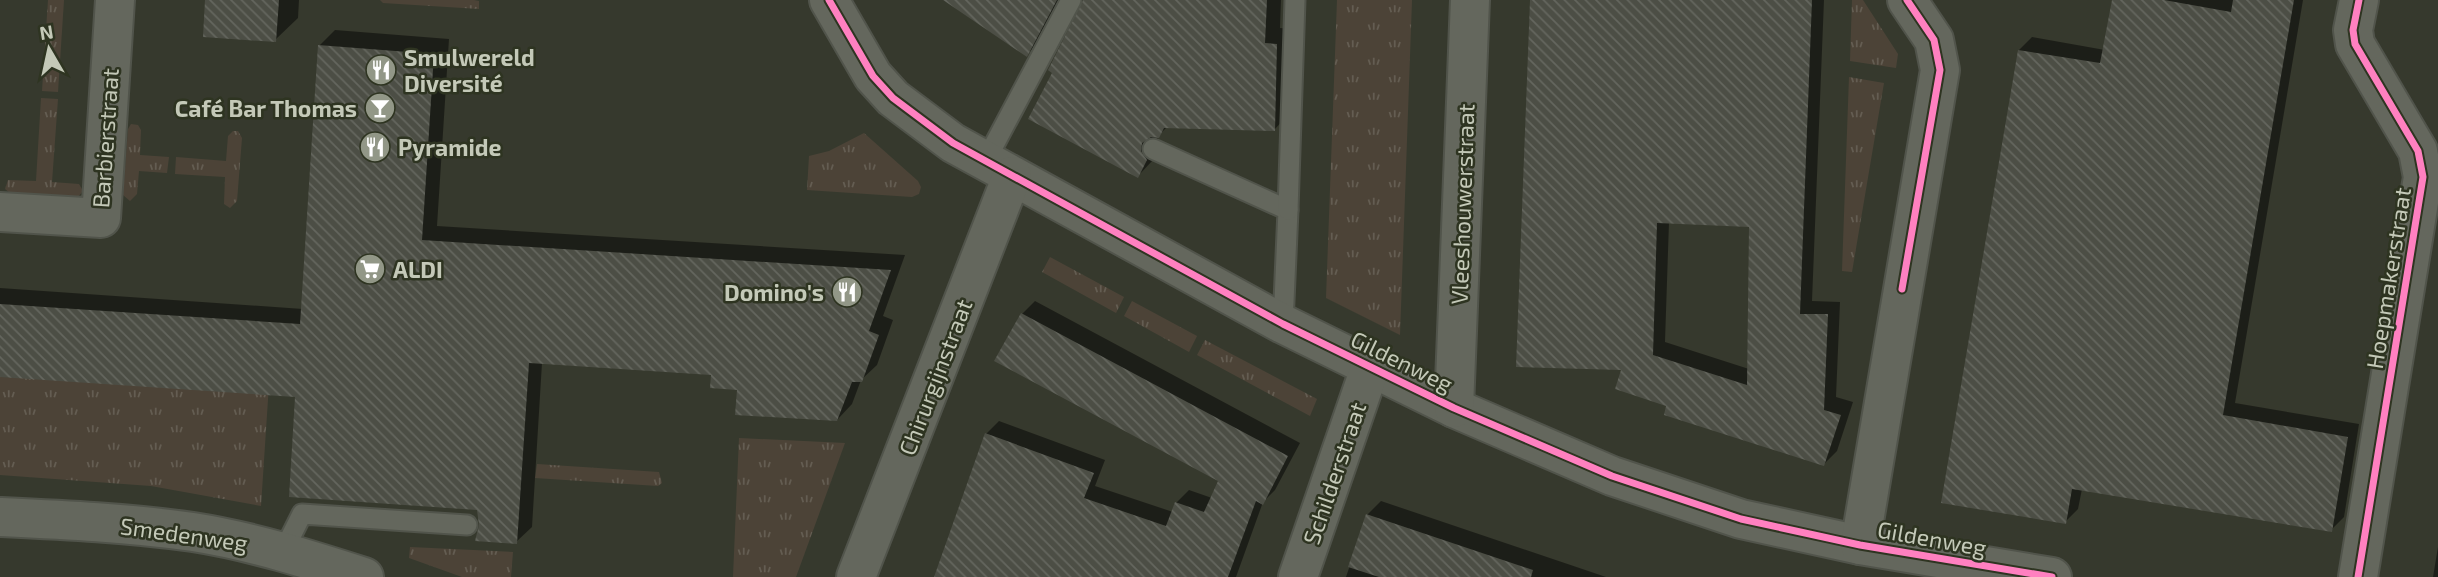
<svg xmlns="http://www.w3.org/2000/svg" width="2438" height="577" font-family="'Exo 2',sans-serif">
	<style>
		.grass { fill: url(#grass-tufts) }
		.shadow { fill: #0007; fill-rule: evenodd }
		.building { fill: url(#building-back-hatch); fill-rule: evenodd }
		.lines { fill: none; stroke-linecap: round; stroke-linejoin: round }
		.lane-casing { stroke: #51544b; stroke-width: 23 }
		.street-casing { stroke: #51544b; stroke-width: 42 }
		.lane { stroke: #64675d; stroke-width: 19 }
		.street { stroke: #64675d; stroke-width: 38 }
		.cycleway-casing { stroke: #2e3421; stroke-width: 11 }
		.cycleway { stroke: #ff80c0; stroke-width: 7 }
		.labels { text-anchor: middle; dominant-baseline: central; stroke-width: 5; stroke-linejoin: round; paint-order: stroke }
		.poi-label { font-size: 23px; font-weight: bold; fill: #c4c9b8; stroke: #2e3421; text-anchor: start }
		.street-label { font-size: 23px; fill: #c4c9b8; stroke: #2e3421 }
	</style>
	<defs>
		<pattern id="grass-tufts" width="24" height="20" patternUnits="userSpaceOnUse" patternTransform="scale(1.75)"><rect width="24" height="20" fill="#4c4337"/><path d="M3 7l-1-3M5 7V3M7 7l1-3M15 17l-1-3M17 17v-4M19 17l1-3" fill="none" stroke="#645d52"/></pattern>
		<pattern id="building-back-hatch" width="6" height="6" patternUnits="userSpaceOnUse" patternTransform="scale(1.75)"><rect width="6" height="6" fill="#4c4e45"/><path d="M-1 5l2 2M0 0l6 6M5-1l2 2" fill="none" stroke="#64665e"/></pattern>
	</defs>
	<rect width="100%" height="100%" fill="#36392d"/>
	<g class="grass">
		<path d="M48,0H64L58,92L42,91Z"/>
		<path d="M380,0H474L479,1V9L383,3Z"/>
		<path d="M1337,0H1412L1400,335L1326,298Z"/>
		<path d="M1852,0H1863L1898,54L1896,68L1850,61Z"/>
		<path d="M1849,77L1884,83L1852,272L1842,271Z"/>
		<path d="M41,98L58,99L52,182L79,184L83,191L78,197L10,193L5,189L8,180L36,181Z"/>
		<path d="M131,124L138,125L141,130L140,155L169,157L167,173L139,171L137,194L130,201L123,195L128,129Z"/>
		<path d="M233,131H238L242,138L237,201L230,208L224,204L225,177L175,174L176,157L226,161L228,136Z"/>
		<path d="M864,133L918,181L921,187L919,194L912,197L807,190L809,156L829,151Z"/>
		<path d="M1050,257L1124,297L1116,313L1042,272Z"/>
		<path d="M1132,301L1197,336L1189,352L1124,316Z"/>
		<path d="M1205,340L1317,399L1310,416L1197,355Z"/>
		<path d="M0,377L269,384L261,506L151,486L0,475Z"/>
		<path d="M739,438L845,443L796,577H733Z"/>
		<path d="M537,464L659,472L662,483L658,486L535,478Z"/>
		<path d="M410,547L513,552L511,577H462L409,558Z"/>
	</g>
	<g class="shadow">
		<path d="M207,0H299L298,18L275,40Z"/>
		<path d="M952,0H1063L1042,40L1026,55Z"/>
		<path d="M1083,0H1281L1280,28L1292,29L1289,114L1274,130L1168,126L1157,137L1162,144L1153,160L1138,176L1055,72Z"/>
		<path d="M1532,0H1824L1812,301L1840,302L1836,397L1853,402L1837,451L1824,464L1669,404L1623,369ZM1669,222L1751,225L1749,369L1665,342Z"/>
		<path d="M2113,0H2303L2235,403L2359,424L2344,517L2331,530L2082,489L2078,509L2065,522L2019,50L2032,37L2105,50Z"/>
		<path d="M335,30L449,39L437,226L905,255L883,316L893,320L877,365L861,380L852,404L837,420L739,388L713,373L542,363L532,527L516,542L481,525L479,508L297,395L0,376V288L303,309L319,46Z"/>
		<path d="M1035,301L1300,443L1275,490L1263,502L1236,577H936L986,434L999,421L1105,460L1095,486L1173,512L1176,503L1189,490L1212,498L1220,481L1022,314Z"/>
		<path d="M1381,501L1606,577H1346L1367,515Z"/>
		<path d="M2438,547V577H2433Z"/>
	</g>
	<g class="building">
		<path d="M205,0H279L276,42L203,37Z"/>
		<path d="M943,0H1057L1027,57Z"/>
		<path d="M1083,0H1267L1265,43L1277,44L1275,131L1164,128L1159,138L1151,137L1142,143L1141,151L1147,160L1138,178L1028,119L1052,73L1048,70Z"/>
		<path d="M1530,0H1812L1800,314H1828L1824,410L1841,415L1824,466L1664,415L1666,406L1615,389L1621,370L1516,367ZM1657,223L1749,227L1747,385L1653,355Z"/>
		<path d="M2112,0H2164L2231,12L2233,0H2294L2223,415L2348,437L2332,532L2072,489L2066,524L1941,503L2018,50L2100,63Z"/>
		<path d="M318,45L434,54L422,240L891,270L869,331L879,335L862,382H852L837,421L735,415L737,390L710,388L711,375L529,363L517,544L475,541L479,525L477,510L289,497L295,397L0,377V304L300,324Z"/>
		<path d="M1021,313L1288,456L1263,505L1256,501L1228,577H934L985,433L1094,473L1084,498L1166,526L1175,502L1204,512L1218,481L994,361Z"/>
		<path d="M1366,514L1533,570L1531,577H1379L1348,567Z"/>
	</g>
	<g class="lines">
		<g class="lane-casing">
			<g id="lane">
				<path d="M1153,149L1288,210L1283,324"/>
				<path d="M985,162L1071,0"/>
				<path d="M1288,210L1295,0"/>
				<path d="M283,552L302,514L467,525"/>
			</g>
		</g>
		<g class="street-casing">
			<g id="street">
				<path d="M829,0L873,76L893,98L953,143L1283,324L1454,408L1612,476L1741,519L1860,545L2052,577"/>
				<path d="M0,212L101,218L115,0"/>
				<path d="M1454,408L1470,0"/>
				<path d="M0,517C64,520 129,523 193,532C251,541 308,559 364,577"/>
				<path d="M1860,545L1940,70L1934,40L1907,0"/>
				<path d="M856,577L1012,176"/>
				<path d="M1298,577L1370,368"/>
				<path d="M2358,577L2423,177L2418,151L2355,44L2353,30L2359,0"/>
			</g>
		</g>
		<use href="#lane" class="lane"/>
		<use href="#street" class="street"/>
		<g class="cycleway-casing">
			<g id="cycleway">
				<path d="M829,0L873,76L893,98L953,143L1283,324L1454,408L1612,476L1741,519L1860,545L2052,577"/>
				<path d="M1902,289L1940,70L1934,40L1907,0"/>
				<path d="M2358,577L2423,177L2418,151L2355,44L2353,30L2359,0"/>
			</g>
		</g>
		<use href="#cycleway" class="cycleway"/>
	</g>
	<defs>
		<g id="restaurant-disc" transform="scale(1.575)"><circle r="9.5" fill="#929787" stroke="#2e3421"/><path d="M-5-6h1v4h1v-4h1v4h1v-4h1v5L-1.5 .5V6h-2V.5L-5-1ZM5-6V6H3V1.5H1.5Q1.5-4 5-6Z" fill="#fff"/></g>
		<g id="bar-disc" transform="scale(1.575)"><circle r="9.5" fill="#929787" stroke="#2e3421"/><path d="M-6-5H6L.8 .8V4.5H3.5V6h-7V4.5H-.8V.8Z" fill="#fff"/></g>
		<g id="supermarket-disc" transform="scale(1.575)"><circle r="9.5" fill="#929787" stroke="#2e3421"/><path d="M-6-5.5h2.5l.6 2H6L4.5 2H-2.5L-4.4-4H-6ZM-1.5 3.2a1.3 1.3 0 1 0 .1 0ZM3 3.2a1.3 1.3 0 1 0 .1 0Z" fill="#fff"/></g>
	</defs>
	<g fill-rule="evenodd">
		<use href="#restaurant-disc" x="381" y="70"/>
		<use href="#bar-disc" x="380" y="108"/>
		<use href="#restaurant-disc" x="375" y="147"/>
		<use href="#supermarket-disc" x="370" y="269"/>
		<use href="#restaurant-disc" x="847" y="292"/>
	</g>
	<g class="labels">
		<g class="poi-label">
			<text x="404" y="57">Smulwereld<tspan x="404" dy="26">Diversité</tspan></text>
			<text x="357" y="108" text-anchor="end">Café Bar Thomas</text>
			<text x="398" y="147">Pyramide</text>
			<text x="393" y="269">ALDI</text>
			<text x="824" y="292" text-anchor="end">Domino's</text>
		</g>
		<g class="street-label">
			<text transform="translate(105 138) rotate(-86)">Barbierstraat</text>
			<text transform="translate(1462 204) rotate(-88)">Vleeshouwerstraat</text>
			<text transform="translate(2388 278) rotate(-81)">Hoepmakerstraat</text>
			<text transform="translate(1402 361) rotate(26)">Gildenweg</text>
			<text transform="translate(935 377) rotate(-69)">Chirurgijnstraat</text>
			<text transform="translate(1334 473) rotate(-71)">Schilderstraat</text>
			<text transform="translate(184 534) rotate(8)">Smedenweg</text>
			<text transform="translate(1932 538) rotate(10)">Gildenweg</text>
		</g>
	</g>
	<g transform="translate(49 49) rotate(351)" stroke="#2e3421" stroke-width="5" paint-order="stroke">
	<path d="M0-5L12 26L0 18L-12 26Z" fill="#c4c9b8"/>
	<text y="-10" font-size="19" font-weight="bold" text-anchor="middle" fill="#c4c9b8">N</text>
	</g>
</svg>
